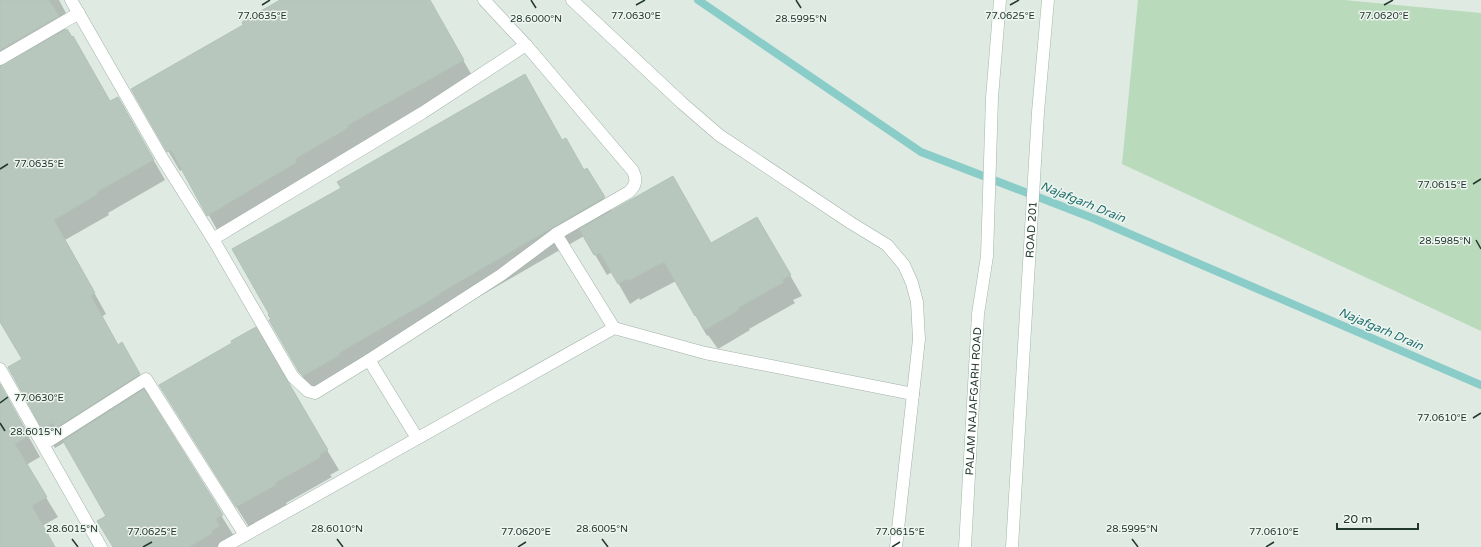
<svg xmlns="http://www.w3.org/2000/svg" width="1481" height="547" font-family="'Varela Round',sans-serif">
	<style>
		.green { fill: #b9dabb }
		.shadow { fill: #0003 }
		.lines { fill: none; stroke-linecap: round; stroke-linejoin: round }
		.stream { stroke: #8accc8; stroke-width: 8 }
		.building { fill: #b8c7be; stroke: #b2c3b8 }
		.minor-casing { stroke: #a2b1a9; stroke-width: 13 }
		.secondary-casing { stroke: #a1b8ab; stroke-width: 13 }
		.minor { stroke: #fff; stroke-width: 12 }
		.secondary { stroke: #fff; stroke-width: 12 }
		.ticks { fill: none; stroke: #21382d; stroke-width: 1.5 }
		.labels { text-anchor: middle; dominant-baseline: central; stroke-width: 3; stroke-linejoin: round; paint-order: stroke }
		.street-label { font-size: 11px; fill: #21382d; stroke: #eff6f1 }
		.water-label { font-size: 12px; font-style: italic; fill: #20706d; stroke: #eff6f1 }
		.ticks-label { font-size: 10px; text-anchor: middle; fill: #21382d; stroke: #eff6f1; stroke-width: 3; stroke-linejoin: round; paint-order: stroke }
	</style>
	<rect width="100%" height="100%" fill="#dfeae3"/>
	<path class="green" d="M1138,0H1344L1481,13V331L1122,164Z"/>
	<g class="shadow">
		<path d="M0,0H59L68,17L60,21L66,31L110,103L118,98L165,180L108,213L109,215L65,240L106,314L101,317L118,346L121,344L151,395L147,397L234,536L231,547H113L107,516L65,442L55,448L9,367L23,360L0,320Z"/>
		<path d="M282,0H429L475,81L220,235L183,169L180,171L132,90L244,25Z"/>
		<path d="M562,141L584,171L587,169L612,212L711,244L757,218L802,296L793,300L795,303L749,329L750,330L718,349L708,335L707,336L676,281L640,300L639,298L630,304L612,272L607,275L584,236L451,313L452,315L350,374L312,393L270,320Z"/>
		<path d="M160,385L327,450L339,470L330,475L332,477L286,503L287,505L249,527Z"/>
		<path d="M0,386L40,457L26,465L58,517L42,526L54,547H0Z"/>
	</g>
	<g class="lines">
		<path class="stream" d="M698,0L921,152L1095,219L1481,385"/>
	</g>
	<g class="building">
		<path d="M0,0H49L59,16L0,50Z"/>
		<path d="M280,0H430L464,60L347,126L348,128L295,159L297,162L207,216L171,150L167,152L131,89L243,25L242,22Z"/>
		<path d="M67,29L72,37L73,36L110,101L118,97L154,160L97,192L98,194L54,220L95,293L91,296L118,345L122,342L140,374L56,428L53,423L42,429L8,367L22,359L0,322V66Z"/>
		<path d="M525,74L562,140L566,138L584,170L587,168L605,197L440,293L441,294L339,353L340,355L303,376L299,372L269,320L271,319L268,315L269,314L232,249L341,188L337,182Z"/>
		<path d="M673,176L711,243L757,217L791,275L782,280L784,282L738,308L739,310L705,330L696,315L695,316L664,262L628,281L627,279L618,284L600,253L594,255L579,229Z"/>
		<path d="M256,327L328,450L319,455L321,457L275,483L276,485L236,507L159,385L232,343L231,341Z"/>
		<path d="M0,384L29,436L15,444L47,497L32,506L55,547H0Z"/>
		<path d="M144,389L223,515L216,519L220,526L211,531L213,533L189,547H113L97,521L106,516L63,441Z"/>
	</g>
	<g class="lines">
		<g class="minor-casing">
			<g id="minor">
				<path d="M71,0L162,158L213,239L293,377L308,391L315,393L369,360"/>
				<path d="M484,0L526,45L633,171C637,180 636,185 629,192L556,234L614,328"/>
				<path d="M572,0L682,103L719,135L851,223L887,245L904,265L912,283L917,302L919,339L913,394"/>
				<path d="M0,59L79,13"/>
				<path d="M213,239L422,113L526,45"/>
				<path d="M0,369L101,547"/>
				<path d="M417,438L369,360L501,275L556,234"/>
				<path d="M44,444L146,379L245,535"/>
				<path d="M224,547L614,328L705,353L913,394L896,547"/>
			</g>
		</g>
		<g class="secondary-casing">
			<g id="secondary">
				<path id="s1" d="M965,547L978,314L987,256L992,98L1000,0"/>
				<path id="s2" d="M1012,547L1038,112L1048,0"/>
			</g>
		</g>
		<use href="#minor" class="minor"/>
		<use href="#secondary" class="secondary"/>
	</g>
	<path class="ticks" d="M531,0L536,8M796,0L801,8M262,5L270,0M636,5L645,0M1010,5L1019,0M1384,5L1393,0M0,169L8,164M1473,184L1481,179M1476,240L1481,249M0,403L8,397M1473,418L1481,413M0,423L5,431M72,539L78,547M337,539L343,547M602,539L608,547M1132,539L1138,547M143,547L152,542M518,547L526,542M892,547L900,542M1266,547L1274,542"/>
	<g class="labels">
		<g class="street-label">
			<text stroke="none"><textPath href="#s2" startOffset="318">ROAD 201</textPath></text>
			<text stroke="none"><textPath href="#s1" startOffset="146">PALAM NAJAFGARH ROAD</textPath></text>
		</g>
		<g class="water-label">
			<text transform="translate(1083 202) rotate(22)">Najafgarh Drain</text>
			<text transform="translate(1381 329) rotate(23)">Najafgarh Drain</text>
		</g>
	</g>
	<g class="ticks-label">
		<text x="1384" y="19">77.0620°E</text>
		<text x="262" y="19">77.0635°E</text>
		<text x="636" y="19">77.0630°E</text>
		<text x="1010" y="19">77.0625°E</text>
		<text x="536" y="22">28.6000°N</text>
		<text x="801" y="22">28.5995°N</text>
		<text x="39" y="167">77.0635°E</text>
		<text x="1442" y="188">77.0615°E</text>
		<text x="1445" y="244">28.5985°N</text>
		<text x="39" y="401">77.0630°E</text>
		<text x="1442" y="421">77.0610°E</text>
		<text x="36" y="435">28.6015°N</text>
		<text x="72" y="532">28.6015°N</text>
		<text x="337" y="532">28.6010°N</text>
		<text x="602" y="532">28.6005°N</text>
		<text x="1132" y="532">28.5995°N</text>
		<text x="152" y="535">77.0625°E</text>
		<text x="526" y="535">77.0620°E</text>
		<text x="900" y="535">77.0615°E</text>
		<text x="1274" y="535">77.0610°E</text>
	</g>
	<path d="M1337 523v6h81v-6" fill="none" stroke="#21382d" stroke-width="2"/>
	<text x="1343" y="523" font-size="12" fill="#21382d" stroke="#eff6f1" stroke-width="3" paint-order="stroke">20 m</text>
</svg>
